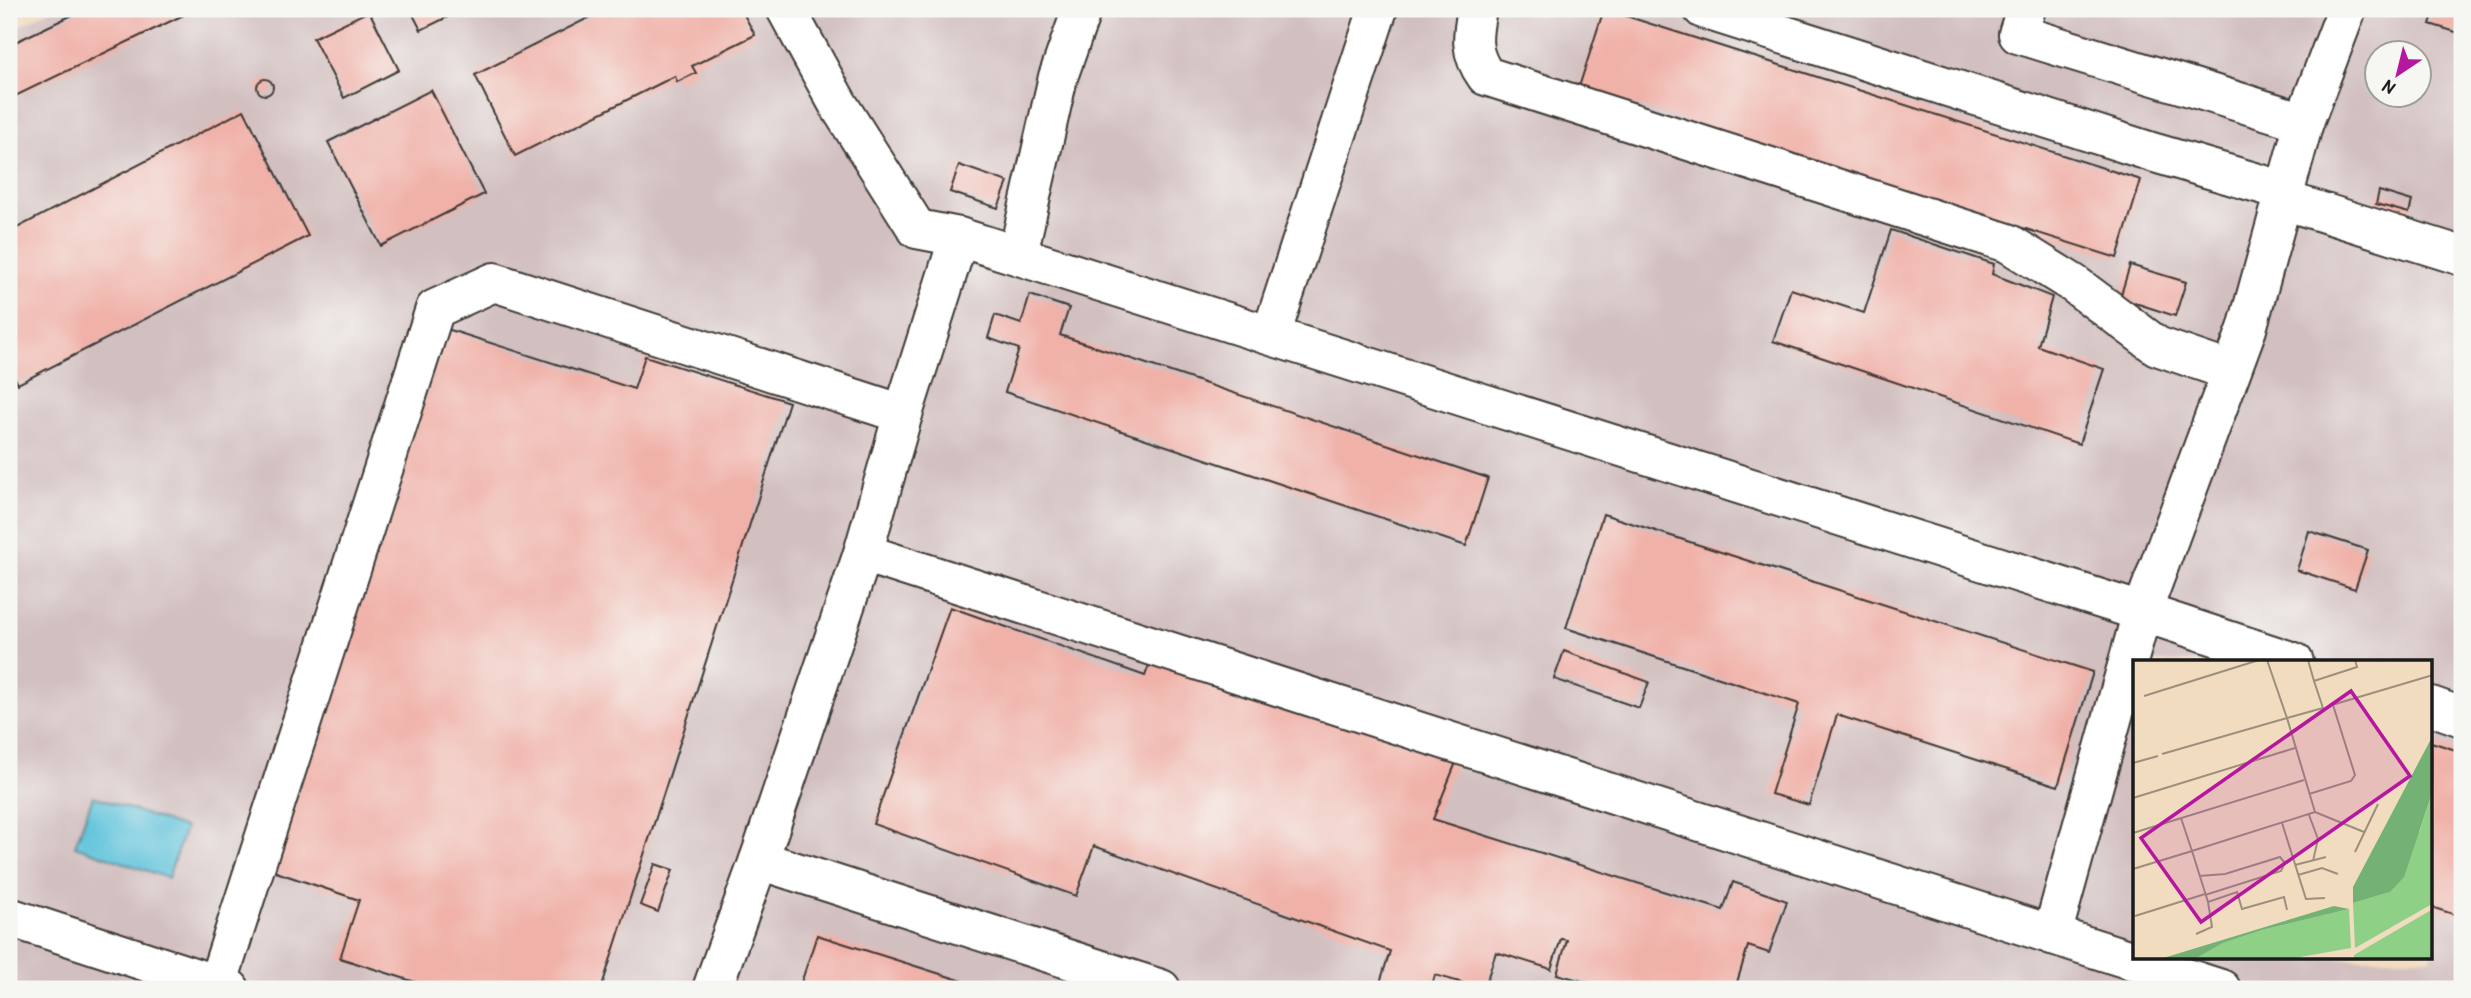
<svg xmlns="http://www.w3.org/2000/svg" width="2471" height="998" font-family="'Patrick Hand',sans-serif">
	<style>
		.industrial { fill: #d2bfc0; fill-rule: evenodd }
		.water { fill: #5ec3dc; stroke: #3d707c; stroke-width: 2 }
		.building { fill: #f0b1a8 }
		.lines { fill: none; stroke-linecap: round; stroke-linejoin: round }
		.minor-casing { stroke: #3c3934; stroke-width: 42 }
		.minor { stroke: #fff; stroke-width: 38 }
		.inset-road { fill: none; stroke: #9c8f7e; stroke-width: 2 }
		.view { fill: #b5179e; fill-opacity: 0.15; stroke: #b5179e; stroke-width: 3.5 }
		.inset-edge { fill: none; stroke: #1c1c1c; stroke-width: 3.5 }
	</style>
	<rect width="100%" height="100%" fill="#f6f6f2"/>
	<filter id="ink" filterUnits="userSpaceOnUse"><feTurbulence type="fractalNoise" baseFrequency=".0143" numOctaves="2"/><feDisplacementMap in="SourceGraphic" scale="14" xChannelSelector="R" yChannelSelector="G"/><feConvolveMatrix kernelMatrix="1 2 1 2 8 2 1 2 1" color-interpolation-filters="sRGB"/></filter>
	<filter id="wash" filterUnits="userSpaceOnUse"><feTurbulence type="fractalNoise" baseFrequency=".00686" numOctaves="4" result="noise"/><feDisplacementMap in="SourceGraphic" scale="28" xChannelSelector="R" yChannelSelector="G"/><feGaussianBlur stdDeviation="1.57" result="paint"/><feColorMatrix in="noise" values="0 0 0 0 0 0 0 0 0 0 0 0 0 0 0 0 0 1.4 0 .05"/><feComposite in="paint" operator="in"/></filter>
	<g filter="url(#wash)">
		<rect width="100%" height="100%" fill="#f1dcbf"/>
		<path class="industrial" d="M52,9H2462V989H9V31ZM2376,52H2418V94H2376ZM2135,662H2431V958H2135Z"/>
		<path class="water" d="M93,796L185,828L168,878L75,846Z"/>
		<g id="blocks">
			<g class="building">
				<path d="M85,9H196L9,99V45Z"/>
				<path d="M410,9H464L421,30Z"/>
				<path d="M606,9H741L755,35L692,66L696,73L677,82L675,76L515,156L475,75Z"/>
				<path d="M1604,9L2141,180L2117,258L1579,87Z"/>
				<path d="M2435,9H2462V34L2430,24Z"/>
				<path d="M369,11L399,70L344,98L313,38Z"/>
				<circle cx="265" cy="87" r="8"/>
				<path d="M431,90L484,194L381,246L328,142Z"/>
				<path d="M244,110L308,236L18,384L9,367V232Z"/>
				<path d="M959,165L1008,182L998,208L950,192Z"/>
				<path d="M2379,191L2412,201L2409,213L2376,204Z"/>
				<path d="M1891,230L1994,264L1992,274L2052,297L2038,346L2104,369L2079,444L1773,341L1791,289L1864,313Z"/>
				<path d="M2130,265L2186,282L2175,316L2120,298Z"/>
				<path d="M1030,295L1069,308L1060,335L1488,478L1466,546L1005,392L1019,349L988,338L995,315L1021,324Z"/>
				<path d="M447,329L634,389L645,356L789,402L601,989H437L340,958L359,900L273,871Z"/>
				<path d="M1603,514L2093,672L2058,786L1837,715L1809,805L1771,794L1799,704L1566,628Z"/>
				<path d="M2309,531L2368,550L2355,589L2297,570Z"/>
				<path d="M950,607L1145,676L1154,652L1457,760L1433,819L1723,910L1733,882L1787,901L1769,953L1748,946L1735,989H1603L1604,987L1557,974L1567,940L1561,939L1551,969L1496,952L1484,989L1435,975L1431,989H1378L1390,951L1094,846L1076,896L873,824Z"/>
				<path d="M1564,651L1649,682L1639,708L1554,679Z"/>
				<path d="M2431,742L2462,752V917L2431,907Z"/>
				<path d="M655,864L673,870L658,912L640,905Z"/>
				<path d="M817,935L988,989H799Z"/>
			</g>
		</g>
	</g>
	<g filter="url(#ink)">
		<use href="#blocks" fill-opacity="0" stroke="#3c3934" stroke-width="2"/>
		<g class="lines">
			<g class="minor-casing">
				<g id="minor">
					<path d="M786,9L838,104L917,229L959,237"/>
					<path d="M1477,9C1472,35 1469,53 1486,76L2008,243L2074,284L2157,346L2218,367L2230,373"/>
					<path d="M1703,9L2155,153L2285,191"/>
					<path d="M2304,122L2347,9"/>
					<path d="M2283,200L2462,256"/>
					<path d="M1018,254L1058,77L1082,9"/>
					<path d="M1271,335L1378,9"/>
					<path d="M863,553L2221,989"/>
					<path d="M2431,706L2462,717"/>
					<path d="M759,860L1161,989"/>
					<path d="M9,917L230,989"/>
					<path d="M2052,935L2142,612L2294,662"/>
					<path d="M217,985L435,309L494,282L903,414"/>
					<path d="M712,989L759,860L863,553L903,414L959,237L2142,612L2247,329L2304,122L2018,34L2026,9"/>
				</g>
			</g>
			<use href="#minor" class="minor"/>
		</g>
	</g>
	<g transform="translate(2133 660)">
		<rect width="299" height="299" fill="#f1dcbf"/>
		<path d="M299,133V244L222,288L220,243L257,232L287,170ZM216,249L218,288L156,299H62L90,283L129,270ZM300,249L299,299H221V295Z" fill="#8fd087"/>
		<path d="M299,77V133L271,217L257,232L220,243V227ZM201,246L216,249L129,270L90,283L62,299H27Z" fill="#73b274"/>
		<path class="inset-road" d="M134,0L154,58L190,48L181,21M175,0L181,21L224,7L222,0M11,36L126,0M199,45L300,15M29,94L154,58L182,152L59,191L75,242L104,232L109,249L151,237L154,250M0,103L25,96M176,134L218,121L222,115L200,45M0,138L162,88M182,152L231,172M176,155L185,179L180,201M149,163L173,239L192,238M0,173L171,120M222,192L245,144M162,205L193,197M0,209L59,191L48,158M165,215L189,208L205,214M66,216L92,214L147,197L152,203L148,211L72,235M2,256L72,234M63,274L79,267L75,242"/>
		<path class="view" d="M218,31L277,116L68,262L8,178Z"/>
		<rect width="299" height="299" class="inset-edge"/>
	</g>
	<rect width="2471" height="998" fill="none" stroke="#f6f6f2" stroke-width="35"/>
	<g transform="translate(2398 74) rotate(215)"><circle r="33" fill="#f6f6f2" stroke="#9f9f9c" stroke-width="2"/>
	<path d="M0-5L12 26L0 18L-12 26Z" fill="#b5179e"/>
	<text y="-10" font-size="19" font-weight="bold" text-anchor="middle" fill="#1c1c1c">N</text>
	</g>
</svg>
